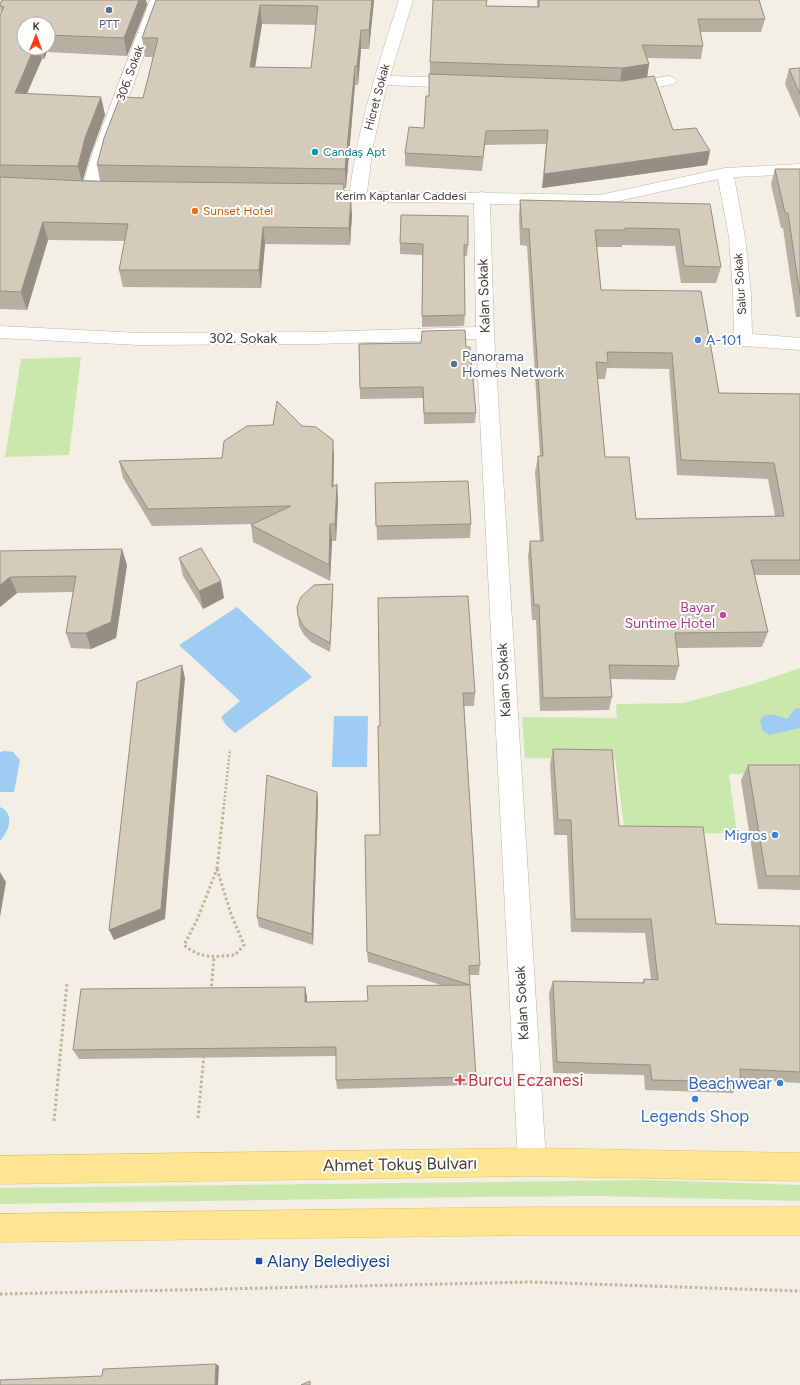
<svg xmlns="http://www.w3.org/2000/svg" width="800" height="1385" font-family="Figtree,sans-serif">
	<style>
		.green { fill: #cbe8ac }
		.water { fill: #9eccf2 }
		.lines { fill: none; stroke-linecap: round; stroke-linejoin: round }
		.minor-casing { stroke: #beb7a7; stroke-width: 1 }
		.major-casing { stroke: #e6c35f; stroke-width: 1 }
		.path-far1 { stroke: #c0b498; stroke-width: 2.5; stroke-dasharray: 2 2; stroke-linecap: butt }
		.path { stroke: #c0b498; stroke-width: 3; stroke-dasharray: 2.5 2.5; stroke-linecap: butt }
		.minor { fill: #fff; fill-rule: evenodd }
		.major { fill: #ffe491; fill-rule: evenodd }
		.wall { fill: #b7afa0; fill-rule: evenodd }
		.shaded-wall { fill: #958e82 }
		.building { fill: #d5cbba; stroke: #958e82; fill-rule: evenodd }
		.service-dot { fill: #5c6f8a; stroke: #fff; stroke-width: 1.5 }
		.culture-dot { fill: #0f9aa8; stroke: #fff; stroke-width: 1.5 }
		.food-dot { fill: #e8710a; stroke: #fff; stroke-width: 1.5 }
		.shop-dot { fill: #3f7fe0; stroke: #fff; stroke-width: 1.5 }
		.hotel-dot { fill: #d1479c; stroke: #fff; stroke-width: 1.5 }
		.health-dot { fill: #e0444e; stroke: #fff; stroke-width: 1.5 }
		.transit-dot { fill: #1a4fb4; stroke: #fff; stroke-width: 1.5 }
		.labels { text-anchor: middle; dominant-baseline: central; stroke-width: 4; stroke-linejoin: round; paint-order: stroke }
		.far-service-label { font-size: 12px; fill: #4e5e75; stroke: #fff }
		.far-street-label { font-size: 12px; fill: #453f34; stroke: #fff }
		.far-culture-label { font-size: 12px; fill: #0d838f; stroke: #fff; text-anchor: start }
		.far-food-label { font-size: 12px; fill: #c56008; stroke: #fff; text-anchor: start }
		.street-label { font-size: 14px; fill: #453f34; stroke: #fff }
		.shop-label { font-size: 14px; fill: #366cbe; stroke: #fff; text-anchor: start }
		.service-label { font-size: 14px; fill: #4e5e75; stroke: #fff; text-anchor: start }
		.hotel-label { font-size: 14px; fill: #b23c85; stroke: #fff; text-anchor: end }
		.near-health-label { font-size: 17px; fill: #be3a42; stroke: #fff; text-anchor: start }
		.near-shop-label { font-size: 17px; fill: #366cbe; stroke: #fff; text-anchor: end }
		.near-street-label { font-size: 17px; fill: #453f34; stroke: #fff }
		.near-transit-label { font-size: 17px; fill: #164399; stroke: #fff; text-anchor: start }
	</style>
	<rect width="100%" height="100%" fill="#f3efe4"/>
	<g class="green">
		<path d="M81,357L69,455L5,457L21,359Z"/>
		<path d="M800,668V773L729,774L737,833L625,834L615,759L525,758L522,717L617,718L616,704L683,703L750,685Z"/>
		<path d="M650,1180L800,1185V1201L599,1196L474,1197L0,1204V1188Z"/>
	</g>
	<g class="water">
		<path d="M237,607L312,677L235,733L226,725L221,717L240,701L179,645Z"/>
		<path d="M800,708V728L769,735L762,730L760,720C768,710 777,716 787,719L795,709Z"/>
		<path d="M334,716H368L367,767H332Z"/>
		<path d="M4,751L13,752L20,760L14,792H0V752Z"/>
		<path d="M0,807C16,814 8,832 0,841Z"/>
	</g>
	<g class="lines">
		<g class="minor-casing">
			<g id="minor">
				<path d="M150,0H164L107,157L97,192L95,196L89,197L83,196L81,192L91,157Z"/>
				<path d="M399,0H413L390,76L459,78L464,80L467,83L464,86L459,88L387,85L373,146L367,192L477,193L482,192L487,193L600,195L725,168L800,164V174L734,177L745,237L751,294L752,334L800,338V350L743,346L737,344L734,340L733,294L729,237L718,179L600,205L490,204L494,333L546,1162L542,1172L532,1176L522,1172L518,1162L476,339L316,344L139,345L0,338V326L139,333L316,332L476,327L474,203L315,201L309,200L307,196L309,192L315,191H350C358,125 379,63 399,0Z"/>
				<path d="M669,76L674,78L677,81L674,84L626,93L621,91L618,88L621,85L626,83Z"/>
			</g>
		</g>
		<g class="major-casing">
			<g id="major">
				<path d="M532,1148L800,1153V1181L532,1176L0,1184V1156Z"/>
				<path d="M537,1207H800V1235H537L0,1242V1214Z"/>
			</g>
		</g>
		<path class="path-far1" d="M224,805L230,749"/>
		<g class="path">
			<path d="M217,869L231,914L244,945L235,955C215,957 200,959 184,945L197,920Z"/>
			<path d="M217,869L224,804"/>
			<path d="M211,991L214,957"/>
			<path d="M198,1118L204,1055"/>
			<path d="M54,1121L67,983"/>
			<path d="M0,1294L531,1282L800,1291"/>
		</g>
		<use href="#minor" class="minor"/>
		<use href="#major" class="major"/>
	</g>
	<g class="wall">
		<path d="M2,0H146L147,5L127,56L47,52L44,59H42L27,94L101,97L105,115L90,156L83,180L100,181L97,165L143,98L153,57H145L142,38L156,0H374L369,49H361L358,85H355L346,188H344V197L352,215L350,245L265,244L261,288L123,287L119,270L125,241L48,240L27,310L0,309V15L1,14L0,4ZM48,24V48H24ZM262,24L316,25L311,68L255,67Z"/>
		<path d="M537,0H759L765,19L761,32H700L703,46L701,59L647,58L649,64L647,77L673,130L710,151L707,165L542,188L546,144L485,145L482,171L405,166V153L424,128L429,96L430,62L486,6L537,7Z"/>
		<path d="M800,68V118L785,84L789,69Z"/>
		<path d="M775,169H800V317H796L783,228H781L771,184Z"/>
		<path d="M520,200L710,204L721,267L716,283H681L675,246L622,245V247H597L601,290L719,393L800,394V575H755L768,632L762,647L677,648L679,666L675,680L611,679L612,697L609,710L540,711L536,620H532L528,556L530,541H540L535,472L538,456H540L527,246L520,245L519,217ZM607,368L669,369L677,475L768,479L775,516L636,519L605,457L597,379H605Z"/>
		<path d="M400,243L468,245L467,256H464L465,315L464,326L422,327V255L400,254Z"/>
		<path d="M421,343L466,347L476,413L475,423L424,424L423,398L360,399L359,344Z"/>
		<path d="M302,426L334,457L333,486L337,484L338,501L336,541H332L330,581L253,542L251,525L254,524L152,526L123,478L119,461L222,458Z"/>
		<path d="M375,483L471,524L470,538L377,540Z"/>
		<path d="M0,551L127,565L116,638L91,649L71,648L66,633L73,592L17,593L0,607Z"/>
		<path d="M179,558L224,598L203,609L183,576Z"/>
		<path d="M333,584V593L330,652L311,642L304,635L299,626L298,616Z"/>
		<path d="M378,598L475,693L474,706H464L480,965L479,975H469L476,1077L474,1085L337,1089L336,1080V1056L79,1059L73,1050L305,987L307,997V1002L368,1001L441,985L368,962L367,952L380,835V726Z"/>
		<path d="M553,749L619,826L716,924L800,926V1083L741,1080V1082L733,1093L645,1090L644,1075L553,1073L549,993L553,981L642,983L644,979H651L645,933L571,932L567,835H554L550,765Z"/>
		<path d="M748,765H800V890L758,889L741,780Z"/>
		<path d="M317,792L318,804L313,945L259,927L257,917Z"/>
	</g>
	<g class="shaded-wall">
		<path d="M139,0H146L147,5L127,56L124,38Z"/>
		<path d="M372,0H374L369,49V30Z"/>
		<path d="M260,5L262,24L252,86L250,67Z"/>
		<path d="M361,30V49L358,85L357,66Z"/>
		<path d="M34,48H39L42,59L19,111L15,93Z"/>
		<path d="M42,48H46L47,52L44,59Z"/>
		<path d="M649,64L647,78L620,82L622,68Z"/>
		<path d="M355,66V85L346,188L345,169Z"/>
		<path d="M101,97L105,115L90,156L82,183L78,166L85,138Z"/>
		<path d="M710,151L707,165L542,188L544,174Z"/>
		<path d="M344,184L345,202L343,197Z"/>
		<path d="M351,197L352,215L350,245L349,228Z"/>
		<path d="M43,222L48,240L27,310L21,292Z"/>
		<path d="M263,227L265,244L261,288L259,270Z"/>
		<path d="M333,440L334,457L333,503L332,487Z"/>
		<path d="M337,484L338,501L336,541L335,524Z"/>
		<path d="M330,524L332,541L330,581L329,565Z"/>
		<path d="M122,549L127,565L116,638L91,649L86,633Z"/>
		<path d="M10,577L17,593L0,607V585Z"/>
		<path d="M221,581L224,598L203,609L199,591Z"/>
		<path d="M333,584V593L330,652V643Z"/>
		<path d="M182,665L185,678L165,919L114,940L109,930Z"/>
		<path d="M317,792L318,804L313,945L312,934Z"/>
		<path d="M0,872L6,882L0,917Z"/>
		<path d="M305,987L307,997V1012L305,1002Z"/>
		<path d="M216,1364L219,1366L218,1385H215Z"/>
	</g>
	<g class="building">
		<path d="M2,0H139L124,38L48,35V24H24V48H34L15,93L101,97L85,138L78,166L0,165V15L4,7L0,6V4Z"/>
		<path d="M156,0H372L369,30H361L357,66H355L345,169L97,165L104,138L120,97L143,98L158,38H142ZM260,5L318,6L311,68L250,67Z"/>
		<path d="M433,0H487L486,6L539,7V0H759L765,19H698L703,46L642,45L649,64L622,68L430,62Z"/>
		<path d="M800,68V94L789,69Z"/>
		<path d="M429,74L622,81L654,76L673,130L696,128L710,151L544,174L548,130L486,131L483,157L405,153L409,127L424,128L426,96H429Z"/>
		<path d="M775,169H800V295L788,213H785Z"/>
		<path d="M0,177L84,181L344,184L343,197H351L349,228L263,227L259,270H119L128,224L43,222L21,292L0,291Z"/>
		<path d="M520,200L710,204L721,267L684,266L679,229L625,228V230H595L601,290L701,291L719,393L800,394V560H751L768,632L675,633L679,666L609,665L612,697L543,698L539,605H534L530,541H543L538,456H543L529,229H522ZM607,352L672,353L681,460L774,463L784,516L636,519L629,457H605L596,362L608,363Z"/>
		<path d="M401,215L468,216V245H464L465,315L422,316L423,244L400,243Z"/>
		<path d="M465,330L466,347H470L476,413H424L423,387L360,388L359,344L421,343L422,331Z"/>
		<path d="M277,401L302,426L316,427L333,440L332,487L337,484L335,524H330L329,565L251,525L291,506L148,509L119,461L222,458L224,441L247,426L273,425Z"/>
		<path d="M468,481L471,524L376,526L375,483Z"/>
		<path d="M201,548L221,581L199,591L179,558Z"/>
		<path d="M122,549L111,622L86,633H66L76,576L10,577L0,585V551Z"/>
		<path d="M333,584L330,643L310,632L303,626L298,616L297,607L301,597L314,585Z"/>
		<path d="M468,596L475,693H463L480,965L469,966L470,985L367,952L365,835H380L378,726H380L378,598Z"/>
		<path d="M182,665L161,909L109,930L137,682Z"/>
		<path d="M553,749L612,750L619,826L703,827L716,924L800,926V1072L740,1069L741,1082L652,1080L650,1065L557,1062L553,981L644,983V979L658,980L651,919H575L571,820H558Z"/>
		<path d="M748,765H800V876H766Z"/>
		<path d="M267,775L317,792L312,934L257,917Z"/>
		<path d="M470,985L476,1077L336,1080V1047L73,1050L81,989L305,987V1002L368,1001L367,986Z"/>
		<path d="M216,1364L215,1385H0V1380L102,1376L103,1369Z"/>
		<path d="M310,1381V1385H301Z"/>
	</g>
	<g class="service-dot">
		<circle cx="109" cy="10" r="4"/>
		<circle cx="454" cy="364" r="4"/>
	</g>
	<circle class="culture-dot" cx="315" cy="152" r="4"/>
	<circle class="food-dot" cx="195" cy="211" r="4"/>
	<g class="shop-dot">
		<circle cx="698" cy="340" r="4"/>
		<circle cx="775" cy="835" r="4"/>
		<circle cx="780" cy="1083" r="4"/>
		<circle cx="695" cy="1099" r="4"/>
	</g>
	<circle class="hotel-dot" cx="723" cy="615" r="4"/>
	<path class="health-dot" d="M458 1074h4v4h4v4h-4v4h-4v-4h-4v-4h4z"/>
	<rect class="transit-dot" x="255" y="1257" width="8" height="8" rx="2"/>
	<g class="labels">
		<g class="far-service-label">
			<text x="109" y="24">PTT</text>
		</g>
		<g class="far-street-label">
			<text transform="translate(130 73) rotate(-70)">306. Sokak</text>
			<text transform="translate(377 97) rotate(-75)">Hicret Sokak</text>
			<text x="401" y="196">Kerim Kaptanlar Caddesi</text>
			<text transform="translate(740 284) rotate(-94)">Salur Sokak</text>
		</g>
		<g class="far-culture-label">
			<text x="323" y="152">Candaş Apt</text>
		</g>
		<g class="far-food-label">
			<text x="203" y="211">Sunset Hotel</text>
		</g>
		<g class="street-label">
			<text transform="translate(484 296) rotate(-92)">Kalan Sokak</text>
			<text x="243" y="338">302. Sokak</text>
			<text transform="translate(504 680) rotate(-93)">Kalan Sokak</text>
			<text transform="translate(522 1003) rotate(-93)">Kalan Sokak</text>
		</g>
		<g class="shop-label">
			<text x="706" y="340">A-101</text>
			<text x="767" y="835" text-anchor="end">Migros</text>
		</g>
		<g class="service-label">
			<text x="462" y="356">Panorama<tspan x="462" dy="16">Homes Network</tspan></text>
		</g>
		<g class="hotel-label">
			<text x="715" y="607">Bayar<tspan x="715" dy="16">Suntime Hotel</tspan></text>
		</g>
		<g class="near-health-label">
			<text x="468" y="1080">Burcu Eczanesi</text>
		</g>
		<g class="near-shop-label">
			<text x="772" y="1083">Beachwear</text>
			<text x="695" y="1116" text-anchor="middle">Legends Shop</text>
		</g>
		<g class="near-street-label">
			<text transform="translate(400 1164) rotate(-1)">Ahmet Tokuş Bulvarı</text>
		</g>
		<g class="near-transit-label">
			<text x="267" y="1261">Alany Belediyesi</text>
		</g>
	</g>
	<g transform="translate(36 36) rotate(1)"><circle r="19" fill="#ffffff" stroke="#b5b2ae"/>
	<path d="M0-3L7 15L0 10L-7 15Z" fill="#ff3c0f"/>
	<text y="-6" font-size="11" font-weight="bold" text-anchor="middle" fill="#453f34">K</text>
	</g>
</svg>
